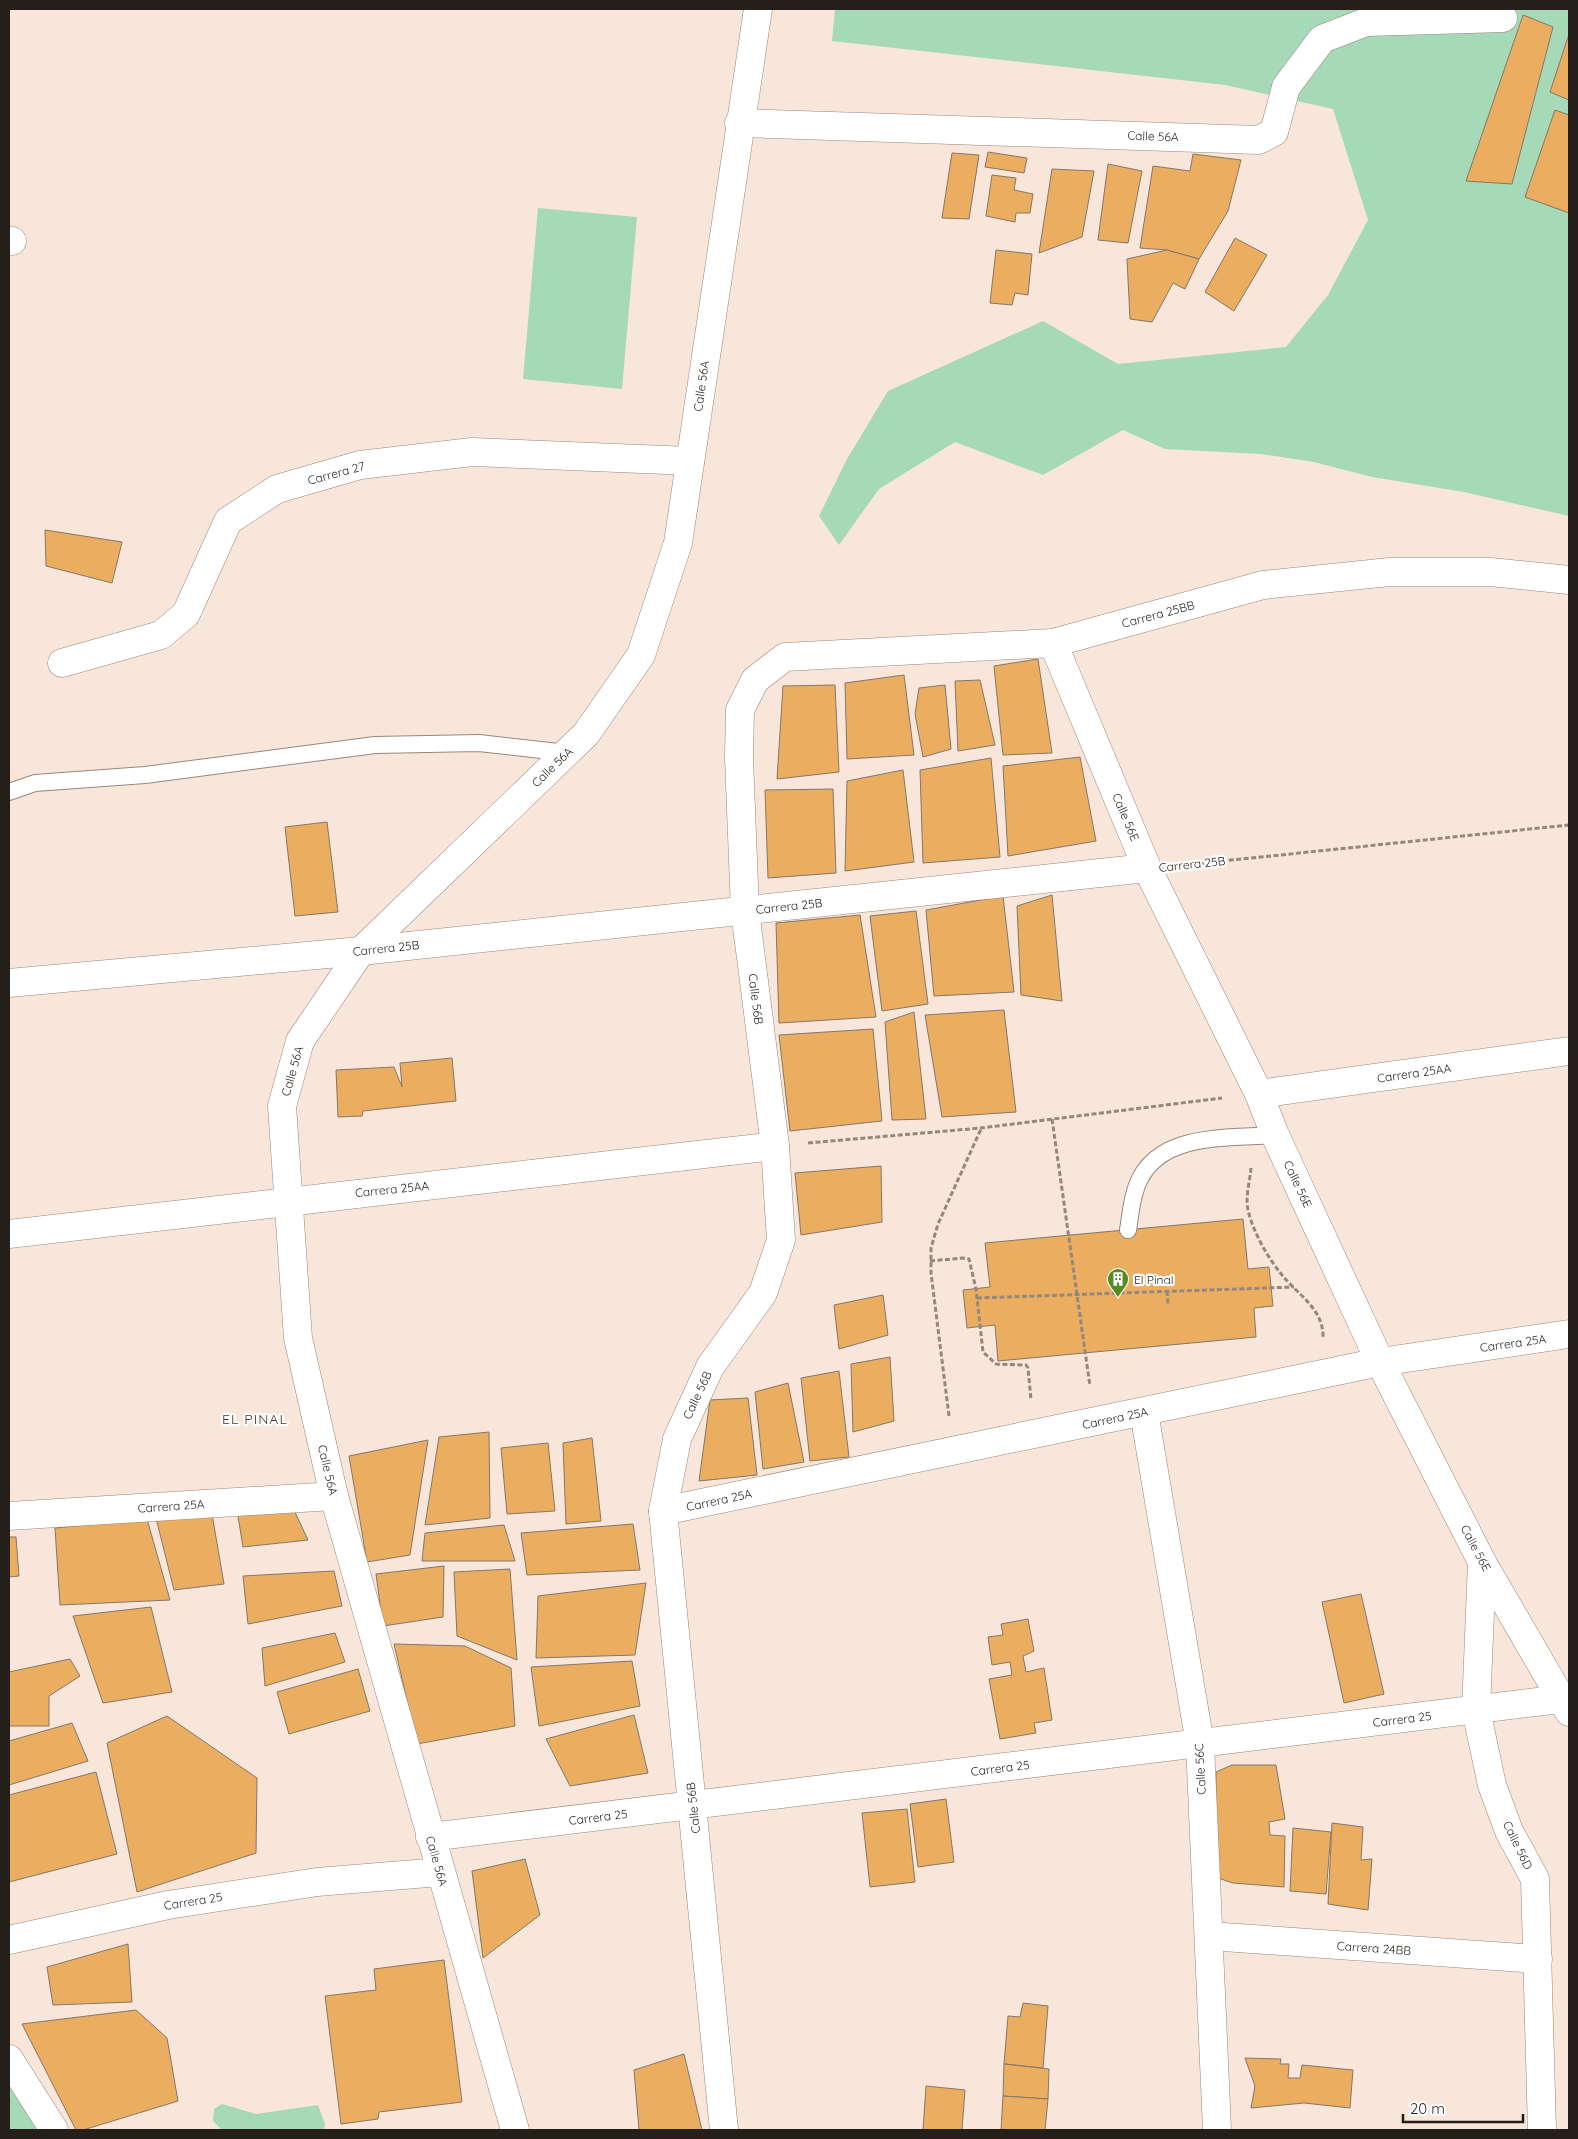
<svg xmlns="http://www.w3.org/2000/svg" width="1578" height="2139" font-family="Quicksand,sans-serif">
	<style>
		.green { fill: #a6d9b7 }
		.building { fill: #ebae61; stroke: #847769 }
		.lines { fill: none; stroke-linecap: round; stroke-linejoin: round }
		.lane-casing { stroke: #97877c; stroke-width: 18 }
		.street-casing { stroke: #97877c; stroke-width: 29 }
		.path { stroke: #93877e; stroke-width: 3; stroke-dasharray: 5 2.5; stroke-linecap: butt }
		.lane { stroke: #fff; stroke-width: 16 }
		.street { stroke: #fff; stroke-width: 28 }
		.labels { text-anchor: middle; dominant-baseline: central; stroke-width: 4.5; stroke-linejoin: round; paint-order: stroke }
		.street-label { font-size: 12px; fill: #251f1a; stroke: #fff }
		.poi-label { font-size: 12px; fill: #251f1a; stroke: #fff; text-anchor: start }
		.neighbourhood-label { font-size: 14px; letter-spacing: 1px; fill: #43352c; stroke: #fff }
	</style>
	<rect width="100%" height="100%" fill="#f8e6da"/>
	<g class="green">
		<path d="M835,9H1569V516L1464,492L1372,477L1314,462L1261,454L1165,449L1123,430L1043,475L955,442L879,489L839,545L819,516L847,459L888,391L1043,321L1118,364L1286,347L1328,295L1368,220L1333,109L1225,85L832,41Z"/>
		<path d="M538,208L637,217L622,389L523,379Z"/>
		<path d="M9,2086L38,2130H9Z"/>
		<path d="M222,2104L256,2114L318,2105L325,2124L324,2130H222L213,2121L214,2109Z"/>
	</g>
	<g class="building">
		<path d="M1523,15L1553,27L1512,184L1466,181Z"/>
		<path d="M1569,34V100L1550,92Z"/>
		<path d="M1555,110L1569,115V213L1525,197Z"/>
		<path d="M988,152L1027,158L1024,173L985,167Z"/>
		<path d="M952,153L979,155L969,219L942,218Z"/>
		<path d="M1193,154L1241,160L1228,211L1199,259L1167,250L1140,248L1153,166L1190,171Z"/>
		<path d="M1108,164L1142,171L1128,243L1098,240Z"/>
		<path d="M1052,169L1094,171L1082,237L1039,253Z"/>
		<path d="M992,175L1016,178L1014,190L1033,194L1030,213H1016L1015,222L986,216Z"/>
		<path d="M1235,238L1267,255L1234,311L1205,292Z"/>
		<path d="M996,250L1032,254L1028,295L1015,293L1012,305L990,303Z"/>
		<path d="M1167,250L1199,259L1185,289L1173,283L1152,322L1130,319L1127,259Z"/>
		<path d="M45,530L122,542L112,583L46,566Z"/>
		<path d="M1038,659L1052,753L1003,755L994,666Z"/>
		<path d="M904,675L914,755L847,759L845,683Z"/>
		<path d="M980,680L995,745L958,751L955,681Z"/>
		<path d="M835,685L839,772L777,779L783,686Z"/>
		<path d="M945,685L951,749L923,757L915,714L919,688Z"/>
		<path d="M1080,757L1096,841L1008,856L1003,766Z"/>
		<path d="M991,758L1000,857L923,863L920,770Z"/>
		<path d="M903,770L914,862L845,871L847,781Z"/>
		<path d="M833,789L836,873L768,878L765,790Z"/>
		<path d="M327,822L338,912L295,916L285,827Z"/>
		<path d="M1052,895L1062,1001L1021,995L1017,906Z"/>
		<path d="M1003,896L1014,992L934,996L926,910Z"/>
		<path d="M916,911L928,1004L882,1011L870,916Z"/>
		<path d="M860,915L876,1017L779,1023L776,923Z"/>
		<path d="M1004,1010L1016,1112L942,1117L925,1015Z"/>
		<path d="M914,1012L926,1119L892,1120L885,1022Z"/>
		<path d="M873,1029L882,1121L790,1131L779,1035Z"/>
		<path d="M452,1058L456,1101L363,1111L362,1116L338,1117L336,1070L394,1067L402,1087L400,1063Z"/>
		<path d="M881,1166L882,1222L801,1235L795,1173Z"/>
		<path d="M1243,1219L1248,1269L1269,1267L1273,1306L1254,1308L1256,1337L998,1361L995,1325L967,1328L963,1290L990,1287L985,1243Z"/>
		<path d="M883,1295L888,1335L839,1349L834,1305Z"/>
		<path d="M890,1357L894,1421L853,1432L851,1364Z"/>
		<path d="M839,1371L849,1457L810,1461L801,1378Z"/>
		<path d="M788,1383L804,1462L763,1469L755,1392Z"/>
		<path d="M748,1398L757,1475L699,1481L710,1400Z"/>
		<path d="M489,1432L490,1518L425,1525L439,1437Z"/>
		<path d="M592,1438L601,1521L566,1524L563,1443Z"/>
		<path d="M428,1440L410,1555L367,1562L349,1456Z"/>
		<path d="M548,1443L555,1511L507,1514L501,1448Z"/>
		<path d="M293,1508L308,1540L243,1547L237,1510Z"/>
		<path d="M212,1514L224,1584L174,1590L156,1518Z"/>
		<path d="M147,1519L170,1600L60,1605L55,1528Z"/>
		<path d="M633,1524L640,1570L527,1575L521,1533Z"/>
		<path d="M504,1525L515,1561H422L425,1533Z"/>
		<path d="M9,1537H16L19,1576L9,1577Z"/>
		<path d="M444,1566L443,1617L383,1626L376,1574Z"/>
		<path d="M510,1569L517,1660L457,1636L454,1572Z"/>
		<path d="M334,1571L342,1606L248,1624L243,1576Z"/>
		<path d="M646,1583L635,1655L536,1658L538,1596Z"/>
		<path d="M1361,1594L1384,1694L1344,1703L1322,1602Z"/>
		<path d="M151,1607L172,1692L103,1703L73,1616Z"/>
		<path d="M1028,1619L1034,1651L1023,1656L1026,1672L1044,1668L1052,1720L1034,1723L1036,1733L1000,1739L989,1679L1012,1675L1010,1662L992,1665L988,1637L1003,1635L1001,1624Z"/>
		<path d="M335,1633L345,1662L265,1686L262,1648Z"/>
		<path d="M394,1644L465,1646L511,1668L515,1726L417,1744Z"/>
		<path d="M70,1659L80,1676L49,1696V1726H9V1672Z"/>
		<path d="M632,1661L640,1706L539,1726L531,1667Z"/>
		<path d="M358,1669L370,1711L289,1734L277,1692Z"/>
		<path d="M634,1715L648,1773L570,1786L546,1739Z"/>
		<path d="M167,1716L257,1778L256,1853L137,1892L107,1743Z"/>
		<path d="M72,1723L88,1761L9,1785V1741Z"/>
		<path d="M1232,1765H1276L1285,1819L1269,1822L1270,1835L1285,1836L1284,1887L1233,1883L1215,1877L1216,1772Z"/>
		<path d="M96,1772L117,1854L9,1882V1795Z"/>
		<path d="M946,1799L954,1862L918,1867L910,1804Z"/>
		<path d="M907,1809L915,1882L870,1887L862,1813Z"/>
		<path d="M1332,1823L1363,1827L1361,1860L1372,1859L1368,1910L1328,1904Z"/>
		<path d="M1293,1828L1331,1832L1326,1894L1290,1891Z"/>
		<path d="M525,1859L540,1915L483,1958L472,1871Z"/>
		<path d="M128,1944L132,2002L53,2005L47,1967Z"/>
		<path d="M444,1960L462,2102L379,2112L378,2119L341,2124L325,1996L376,1990L374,1969Z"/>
		<path d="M1023,2003L1048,2006L1043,2068L1004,2064L1008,2016L1020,2017Z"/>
		<path d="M136,2010L167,2038L178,2101L83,2130H76L22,2024Z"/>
		<path d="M684,2054L702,2130H639L634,2070Z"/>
		<path d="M1245,2058L1281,2059L1280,2064H1289L1288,2078H1300L1302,2065L1353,2070L1350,2108L1304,2103L1251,2108L1255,2086Z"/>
		<path d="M1004,2064L1049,2069L1048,2099L1003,2096Z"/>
		<path d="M926,2086L965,2090L962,2130H923Z"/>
		<path d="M1003,2096L1048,2099L1045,2130H1001Z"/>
	</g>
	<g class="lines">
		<g class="lane-casing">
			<g id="lane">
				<path d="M9,792L35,783L145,775L375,745L479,743L567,753"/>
				<path d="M1128,1230C1130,1218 1131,1206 1134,1195C1149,1131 1224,1139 1275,1135"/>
			</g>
		</g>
		<g class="street-casing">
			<g id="street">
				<path d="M739,123L1259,140L1274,132L1286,87L1322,39L1366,22L1503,18"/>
				<path d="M9,241H12"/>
				<path d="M1053,643L1147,868L1259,1094L1275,1135L1380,1362L1482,1562L1569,1712"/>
				<path d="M62,663L161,635L186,614L228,521L277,489L360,465L472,452L690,461"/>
				<path d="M9,983L361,951L1147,868"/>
				<path d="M1259,1094L1569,1051"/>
				<path d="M9,1234L775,1146"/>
				<path d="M1144,1412L1200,1744L1217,2130"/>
				<path d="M663,1511L1380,1362L1569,1334"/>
				<path d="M9,1516L334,1496"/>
				<path d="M1482,1562L1476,1710L1492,1785L1509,1831L1535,1879L1542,2130"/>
				<path d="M430,1837L1569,1698"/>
				<path d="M1209,1936L1538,1959"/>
				<path d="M9,1940L168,1905L317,1882L440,1872"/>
				<path d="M9,2059L54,2130"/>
				<path d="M515,2130L334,1496L298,1338L282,1106L300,1041L361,951L586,734L641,655L678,543L758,9"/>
				<path d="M724,2130L663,1511L677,1439L710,1367L763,1293L781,1240L775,1146L745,911L739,758L740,710L755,680L785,657L1053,643L1263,585L1390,572H1490L1569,580"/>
			</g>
		</g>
		<g class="path">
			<path d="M1184,865L1569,825"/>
			<path d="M1052,1119L1090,1386"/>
			<path d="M808,1143L981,1128L1222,1098"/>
			<path d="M1251,1168C1250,1181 1245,1197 1248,1210C1253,1232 1268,1258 1282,1275C1298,1295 1324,1309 1323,1338"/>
			<path d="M930,1261L963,1258L969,1259L976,1289L983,1352L996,1364L1026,1365L1028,1368L1031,1400"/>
			<path d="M1167,1291L1168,1305"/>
			<path d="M977,1298L1294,1287"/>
			<path d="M949,1416L931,1273V1248L938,1224L981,1129"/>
		</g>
		<use href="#lane" class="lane"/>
		<use href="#street" class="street"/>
	</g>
	<defs>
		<g id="building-pin" transform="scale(1.125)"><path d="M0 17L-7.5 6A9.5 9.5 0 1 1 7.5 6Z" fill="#588b23" stroke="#fff"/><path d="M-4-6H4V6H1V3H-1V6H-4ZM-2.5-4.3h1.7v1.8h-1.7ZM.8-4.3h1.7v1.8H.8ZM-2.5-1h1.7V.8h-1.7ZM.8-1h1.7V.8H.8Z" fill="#fff"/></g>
	</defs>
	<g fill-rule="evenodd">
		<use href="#building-pin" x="1118" y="1279"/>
	</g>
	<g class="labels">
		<g class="street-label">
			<text transform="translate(1153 136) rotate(2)">Calle 56A</text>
			<text transform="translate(701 386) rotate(-82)">Calle 56A</text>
			<text transform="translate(336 473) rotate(-15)">Carrera 27</text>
			<text transform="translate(1158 614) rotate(-15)">Carrera 25BB</text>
			<text transform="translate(552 767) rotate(-44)">Calle 56A</text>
			<text transform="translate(1126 817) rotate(67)">Calle 56E</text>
			<text transform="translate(1192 864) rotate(-6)">Carrera 25B</text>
			<text transform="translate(789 906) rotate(-6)">Carrera 25B</text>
			<text transform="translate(386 948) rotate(-6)">Carrera 25B</text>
			<text transform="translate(756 999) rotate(83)">Calle 56B</text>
			<text transform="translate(292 1071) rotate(-74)">Calle 56A</text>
			<text transform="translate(1414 1073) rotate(-8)">Carrera 25AA</text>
			<text transform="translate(1298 1184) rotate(65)">Calle 56E</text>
			<text transform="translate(392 1189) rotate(-6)">Carrera 25AA</text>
			<text transform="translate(1513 1343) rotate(-8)">Carrera 25A</text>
			<text transform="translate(697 1395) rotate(-65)">Calle 56B</text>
			<text transform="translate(1115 1418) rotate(-12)">Carrera 25A</text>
			<text transform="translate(328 1470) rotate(77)">Calle 56A</text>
			<text transform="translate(719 1500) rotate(-12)">Carrera 25A</text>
			<text transform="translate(171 1506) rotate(-4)">Carrera 25A</text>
			<text transform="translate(1476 1548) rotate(62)">Calle 56E</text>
			<text transform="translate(1402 1719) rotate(-7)">Carrera 25</text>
			<text transform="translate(1000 1768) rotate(-7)">Carrera 25</text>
			<text transform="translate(1200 1769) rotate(-93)">Calle 56C</text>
			<text transform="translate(693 1808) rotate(-96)">Calle 56B</text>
			<text transform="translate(598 1817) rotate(-7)">Carrera 25</text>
			<text transform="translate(1518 1845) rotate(64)">Calle 56D</text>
			<text transform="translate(437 1861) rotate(74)">Calle 56A</text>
			<text transform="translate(193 1901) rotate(-9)">Carrera 25</text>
			<text transform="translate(1374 1948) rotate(4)">Carrera 24BB</text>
		</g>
		<g class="poi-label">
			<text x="1134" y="1279">El Pinal</text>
		</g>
		<g class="neighbourhood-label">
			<text x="255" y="1419">EL PINAL</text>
		</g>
	</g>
	<rect width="1578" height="2139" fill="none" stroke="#251f1a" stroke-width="20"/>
	<path d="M1403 2114v8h120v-8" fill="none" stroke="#251f1a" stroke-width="2.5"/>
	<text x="1410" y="2114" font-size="15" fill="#251f1a" stroke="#ffffff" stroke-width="4" paint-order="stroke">20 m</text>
</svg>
